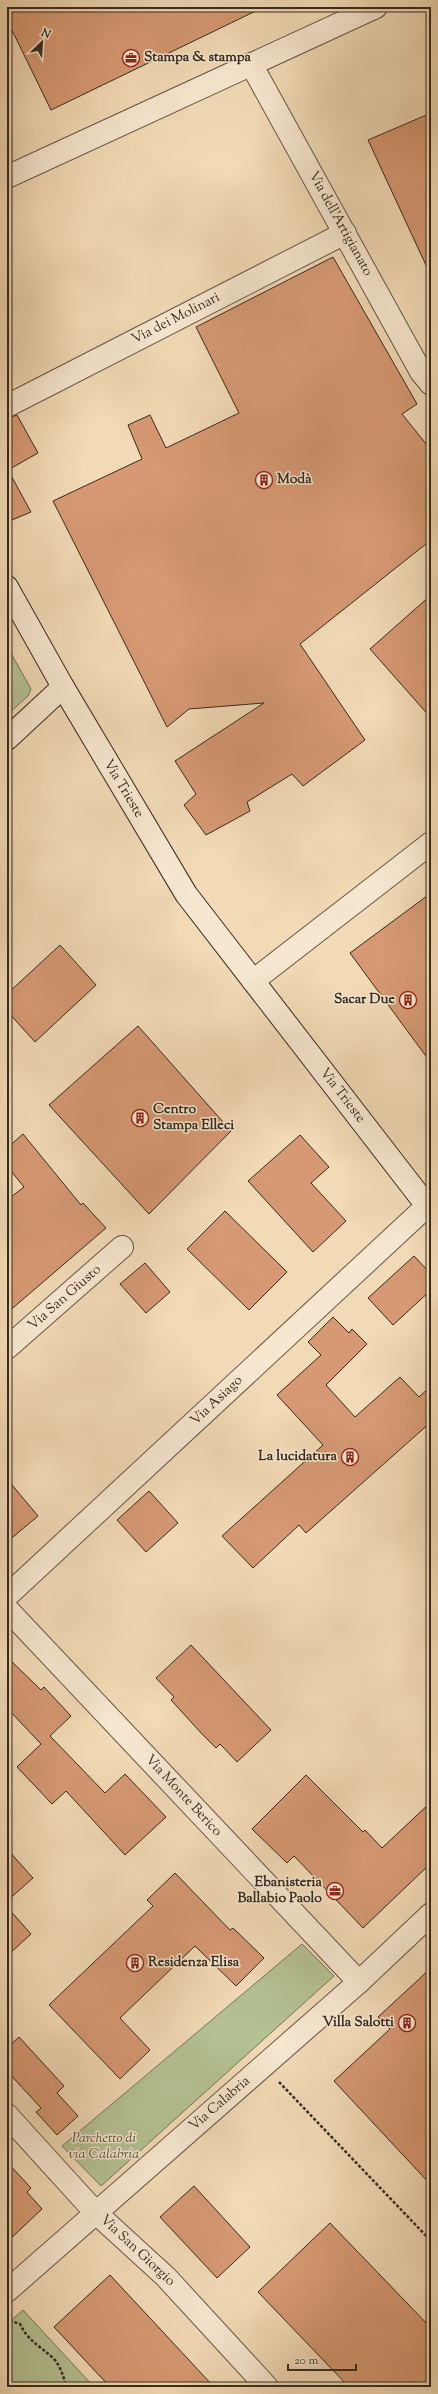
<svg xmlns="http://www.w3.org/2000/svg" width="438" height="2394" font-family="'Sorts Mill Goudy',serif">
	<style>
		.green { fill: #b4c193; stroke: #747659 }
		.building { fill: #d69973; stroke: #352b1f }
		.lines { fill: none; stroke-linecap: round; stroke-linejoin: round }
		.street-casing { stroke: #645745; stroke-width: 24 }
		.secondary-casing { stroke: #352b1f; stroke-width: 24 }
		.path { stroke: #352b1f; stroke-width: 2.5; stroke-dasharray: 3 2; stroke-linecap: butt }
		.street { stroke: #f7e7d0; stroke-width: 22 }
		.secondary { stroke: #f7e7d0; stroke-width: 22 }
		.labels { text-anchor: middle; dominant-baseline: central; stroke-width: 3; stroke-linejoin: round; paint-order: stroke }
		.poi-label { font-size: 14px; font-weight: bold; fill: #352b1f; stroke: #f7e7d0; text-anchor: start }
		.street-label { font-size: 14px; fill: #352b1f; stroke: #f7e7d0 }
		.park-label { font-size: 14px; font-style: italic; fill: #55503c; stroke: #f7e7d0 }
	</style>
	<rect width="100%" height="100%" fill="#f2dab6"/>
	<filter id="stains"><feTurbulence type="fractalNoise" baseFrequency=".005" numOctaves="4"/><feColorMatrix values="0 0 0 0 .2 0 0 0 0 .09 0 0 0 0 .02 0 0 0 .5 -.17"/></filter>
	<radialGradient id="worn" r=".72"><stop offset=".6" stop-color="#630" stop-opacity="0"/><stop offset="1" stop-color="#630" stop-opacity=".3"/></radialGradient>
	<g class="green">
		<path d="M7,646L31,689L28,696L7,715Z"/>
		<path d="M302,1944L334,1976L101,2186L62,2146Z"/>
		<path d="M23,2310L94,2387H7V2324Z"/>
	</g>
	<g class="building">
		<path d="M7,7H264L51,110L7,20Z"/>
		<path d="M431,113V276L368,140Z"/>
		<path d="M333,257L417,404L402,414L431,450V540L300,644L365,740L303,786L292,774L247,802L250,811L206,835L184,805L196,794L175,761L264,703L189,709L167,727L53,501L142,459L128,425L150,415L166,448L239,413L196,327Z"/>
		<path d="M17,415L38,453L8,470L31,512L7,522V418Z"/>
		<path d="M431,595V718L370,649Z"/>
		<path d="M431,893V1063L350,953Z"/>
		<path d="M60,945L96,985L35,1042L7,1011V994Z"/>
		<path d="M138,1026L231,1131L149,1214L49,1105Z"/>
		<path d="M23,1134L81,1205L83,1203L106,1228L7,1313V1200L24,1187L7,1166V1148Z"/>
		<path d="M300,1135L329,1167L311,1183L346,1221L313,1252L248,1181Z"/>
		<path d="M225,1211L287,1272L249,1310L187,1249Z"/>
		<path d="M414,1256L431,1274V1290L393,1325L368,1298Z"/>
		<path d="M145,1263L170,1292L146,1313L120,1284Z"/>
		<path d="M333,1317L349,1333L352,1329L367,1344L326,1385L355,1417L400,1377L419,1397L431,1386V1422L306,1533L299,1525L253,1568L222,1536L323,1445L277,1395L321,1355L308,1342Z"/>
		<path d="M7,1479L38,1516L7,1542Z"/>
		<path d="M149,1491L178,1523L146,1552L117,1520Z"/>
		<path d="M191,1645L271,1730L237,1762L220,1744L216,1748L202,1734L171,1700L174,1697L156,1678Z"/>
		<path d="M7,1657L41,1690L44,1687L71,1716L50,1736L105,1793L125,1774L166,1817L125,1855L66,1791L52,1804L17,1767L41,1744L7,1708Z"/>
		<path d="M306,1775L363,1832L365,1830L382,1848L431,1802V1863L363,1928L294,1856L287,1863L252,1829Z"/>
		<path d="M7,1849L33,1878L7,1901Z"/>
		<path d="M175,1873L230,1930L233,1928L264,1958L236,1986L195,1946L120,2018L150,2050L120,2079L49,2005L153,1906L147,1900Z"/>
		<path d="M7,1907L31,1934L7,1956Z"/>
		<path d="M431,1968V2185L334,2081L390,2029L378,2017Z"/>
		<path d="M19,2037L64,2086L57,2093L78,2116L57,2135L36,2112L41,2108L7,2071V2048Z"/>
		<path d="M7,2162L31,2188L27,2192L42,2209L7,2242Z"/>
		<path d="M194,2186L250,2247L217,2278L160,2217Z"/>
		<path d="M330,2223L431,2328V2387H349L258,2292Z"/>
		<path d="M110,2275L214,2387H110L54,2327Z"/>
	</g>
	<g class="lines">
		<g class="street-casing">
			<g id="street">
				<path d="M251,64L421,372L431,384"/>
				<path d="M7,177L376,7"/>
				<path d="M7,406L345,233"/>
				<path d="M253,981L431,843"/>
				<path d="M7,1348L122,1247"/>
				<path d="M7,1596L427,1206"/>
				<path d="M7,1609L359,1982"/>
				<path d="M7,2115L96,2213L166,2277L267,2387"/>
				<path d="M7,2291L359,1982L431,1914"/>
			</g>
		</g>
		<g class="secondary-casing">
			<g id="secondary">
				<path d="M7,587L63,687L186,894L431,1211"/>
				<path d="M7,739L63,687"/>
			</g>
		</g>
		<g class="path">
			<path d="M7,1141L11,1137"/>
			<path d="M279,2082L431,2241"/>
			<path d="M7,2316L11,2321L20,2324C28,2341 40,2346 53,2358C61,2366 63,2377 67,2387"/>
		</g>
		<use href="#street" class="street"/>
		<use href="#secondary" class="secondary"/>
	</g>
	<defs>
		<g id="office-ring" transform="scale(0.9)"><circle r="9.5" fill="#f7e7d0" stroke="#8f2418" stroke-width="1.5"/><path d="M-6-3h4V-5.5h4V-3h4V5H-6ZM-1-4.5V-3h2v-1.5ZM-6 0V1H6V0Z" fill="#8f2418"/></g>
		<g id="building-ring" transform="scale(0.9)"><circle r="9.5" fill="#f7e7d0" stroke="#8f2418" stroke-width="1.5"/><path d="M-4-6H4V6H1V3H-1V6H-4ZM-2.5-4.3h1.7v1.8h-1.7ZM.8-4.3h1.7v1.8H.8ZM-2.5-1h1.7V.8h-1.7ZM.8-1h1.7V.8H.8Z" fill="#8f2418"/></g>
	</defs>
	<g fill-rule="evenodd">
		<use href="#office-ring" x="131" y="58"/>
		<use href="#building-ring" x="264" y="480"/>
		<use href="#building-ring" x="408" y="1000"/>
		<use href="#building-ring" x="140" y="1118"/>
		<use href="#building-ring" x="350" y="1457"/>
		<use href="#office-ring" x="335" y="1891"/>
		<use href="#building-ring" x="135" y="1963"/>
		<use href="#building-ring" x="407" y="2023"/>
	</g>
	<g class="labels">
		<g class="poi-label">
			<text x="144" y="58">Stampa &amp; stampa</text>
			<text x="277" y="480">Modà</text>
			<text x="395" y="1000" text-anchor="end">Sacar Due</text>
			<text x="153" y="1110">Centro<tspan x="153" dy="16">Stampa Elleci</tspan></text>
			<text x="337" y="1457" text-anchor="end">La lucidatura</text>
			<text x="322" y="1883" text-anchor="end">Ebanisteria<tspan x="322" dy="16">Ballabio Paolo</tspan></text>
			<text x="148" y="1963">Residenza Elisa</text>
			<text x="394" y="2023" text-anchor="end">Villa Salotti</text>
		</g>
		<g class="street-label">
			<text transform="translate(340 224) rotate(61)">Via dell'Artigianato</text>
			<text transform="translate(176 319) rotate(-27)">Via dei Molinari</text>
			<text transform="translate(123 789) rotate(59)">Via Trieste</text>
			<text transform="translate(342 1096) rotate(52)">Via Trieste</text>
			<text transform="translate(65 1298) rotate(-41)">Via San Giusto</text>
			<text transform="translate(217 1401) rotate(-43)">Via Asiago</text>
			<text transform="translate(183 1796) rotate(47)">Via Monte Berico</text>
			<text transform="translate(220 2104) rotate(-41)">Via Calabria</text>
			<text transform="translate(137 2251) rotate(43)">Via San Giorgio</text>
		</g>
		<g class="park-label">
			<text x="104" y="2139">Parchetto di<tspan x="104" dy="16">via Calabria</tspan></text>
		</g>
	</g>
	<rect width="438" height="2394" fill="none" stroke="#f2dab6" stroke-width="24"/>
	<rect x="8" y="8" width="422" height="2378" fill="none" stroke="#352b1f" stroke-width="2"/>
	<rect x="12" y="12" width="414" height="2370" fill="none" stroke="#352b1f"/>
	<g transform="translate(42 42) rotate(25)" stroke="#f7e7d0" stroke-width="3" paint-order="stroke">
	<path d="M0-3L7 15L0 10L-7 15Z" fill="#352b1f"/>
	<text y="-6" font-size="11" font-weight="bold" text-anchor="middle" fill="#352b1f">N</text>
	</g>
	<path d="M288 2364v6h68v-6" fill="none" stroke="#352b1f" stroke-width="2"/>
	<text x="294" y="2364" font-size="12" fill="#352b1f" stroke="#f7e7d0" stroke-width="3" paint-order="stroke">20 m</text>
	<rect width="100%" height="100%" filter="url(#stains)"/>
	<rect width="100%" height="100%" fill="url(#worn)"/>
</svg>
